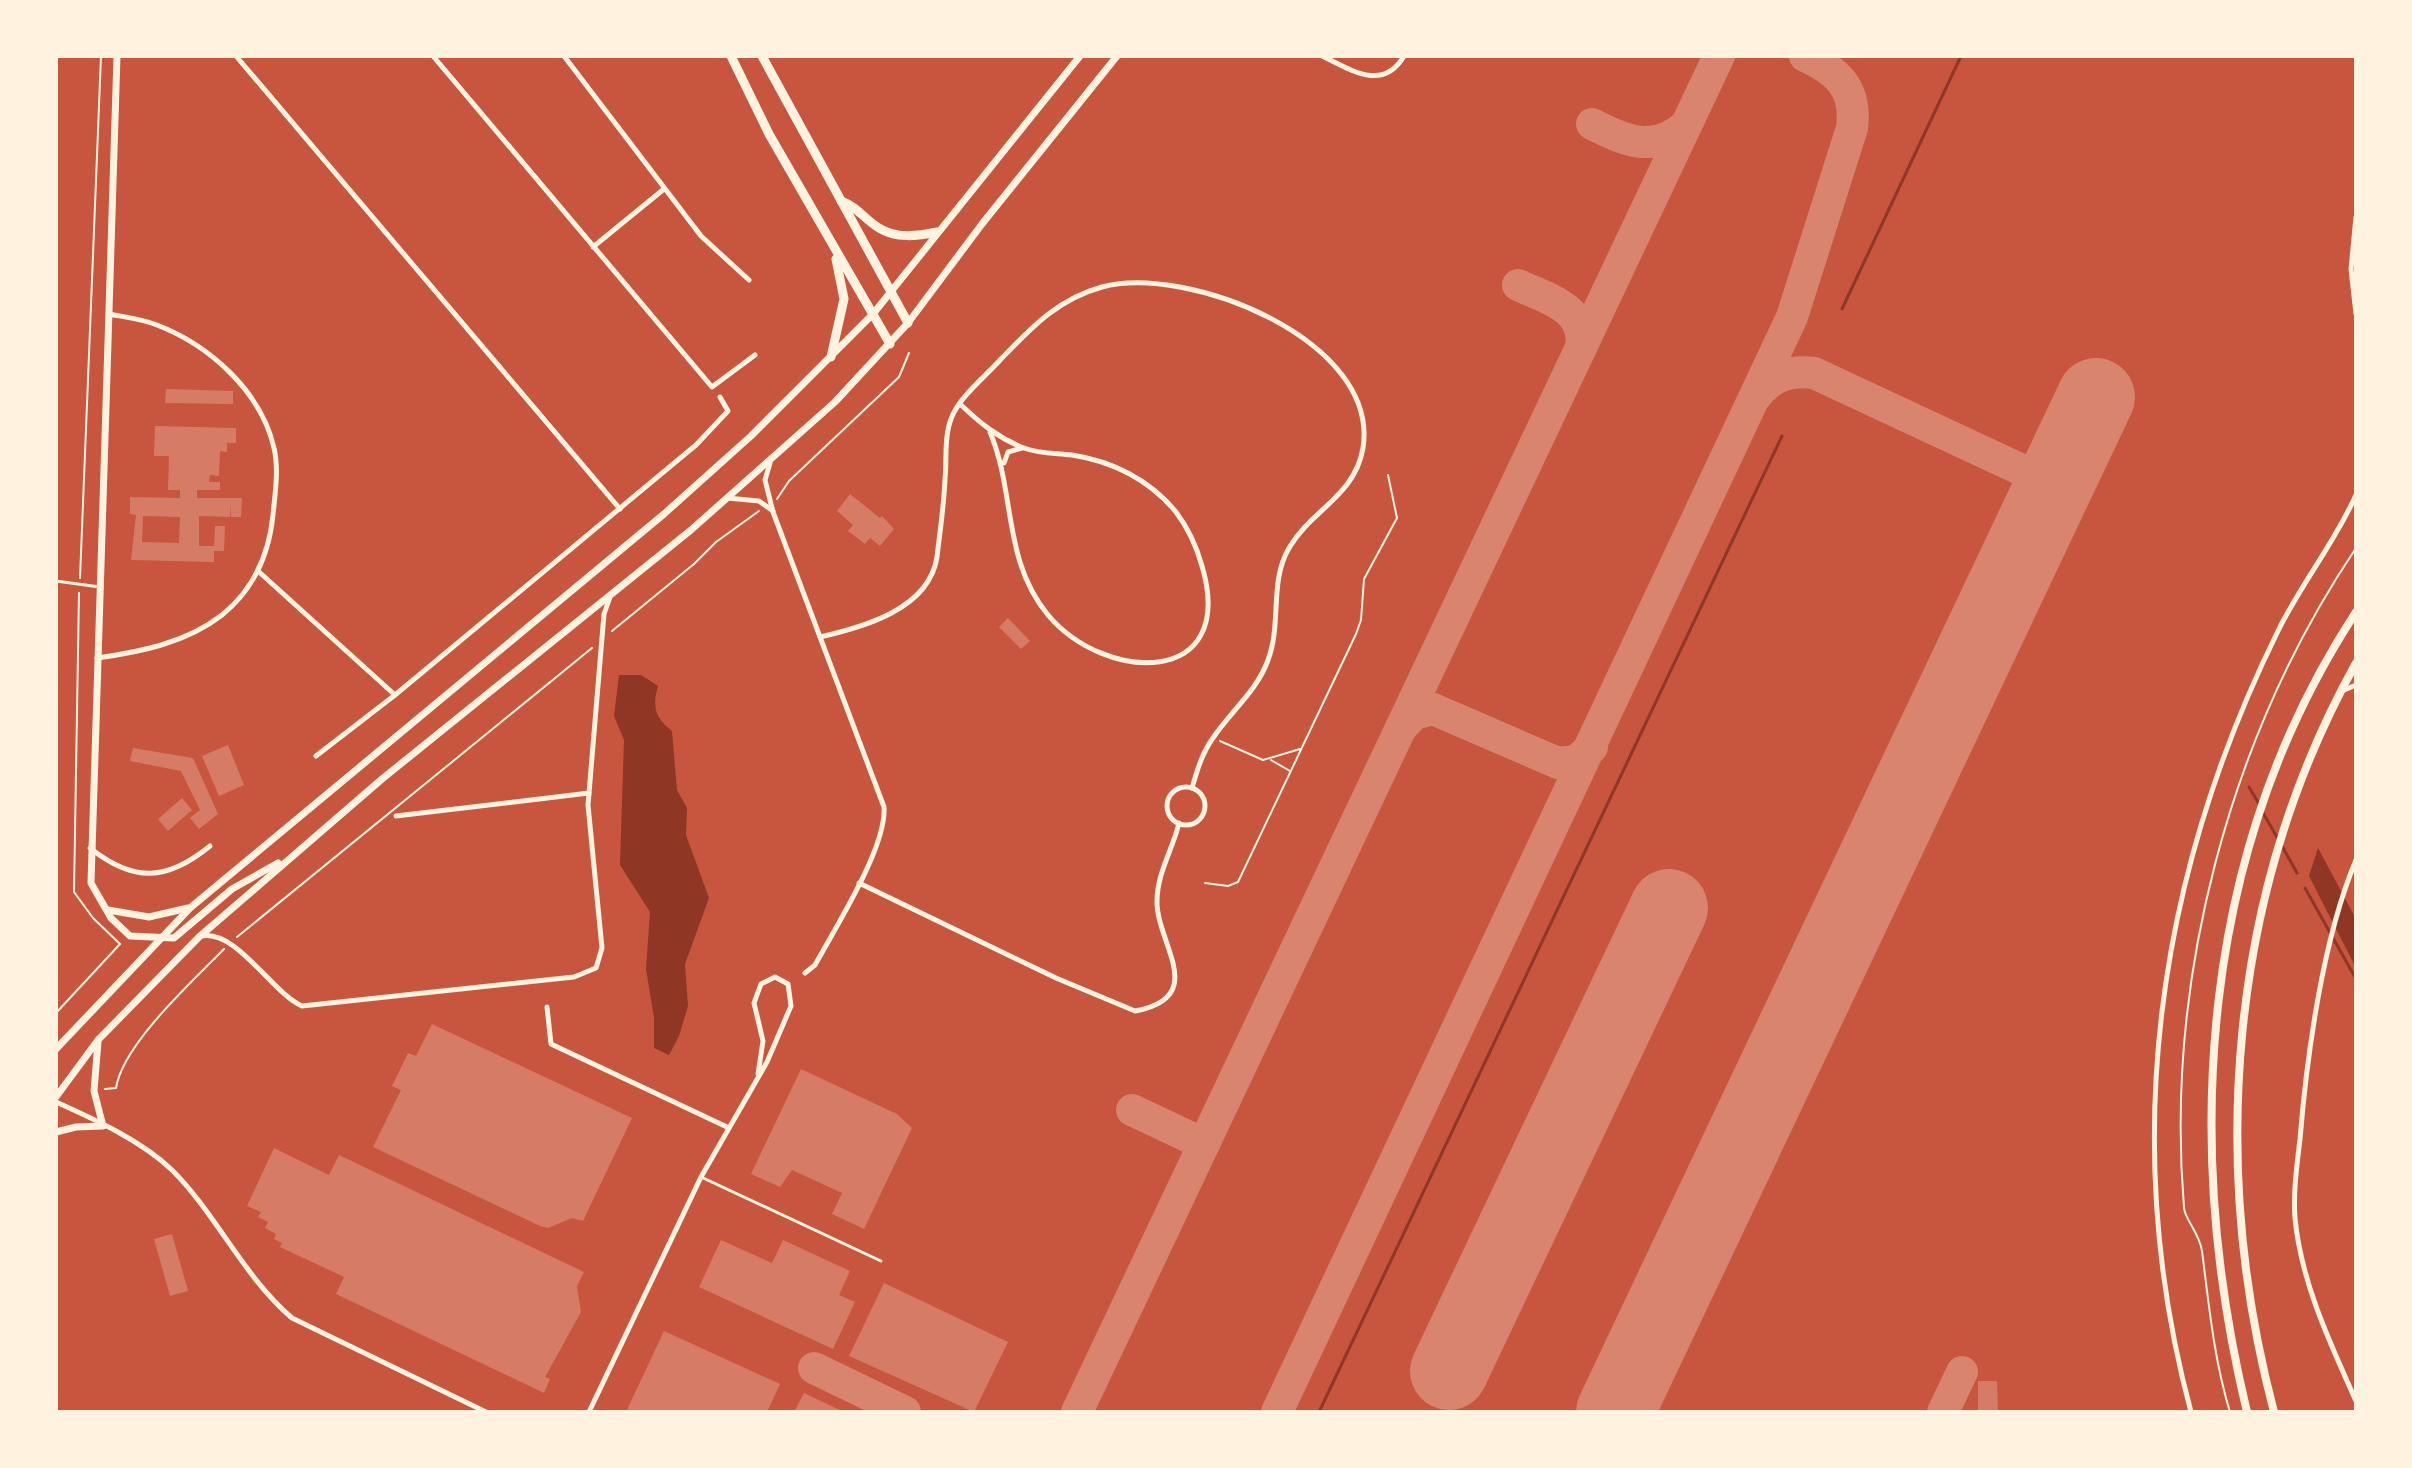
<svg xmlns="http://www.w3.org/2000/svg" width="2412" height="1468" font-family="Mulish,sans-serif">
	<style>
		.water { fill: #8f3625 }
		.lines { fill: none; stroke-linecap: round; stroke-linejoin: round }
		.stream { stroke: #8f3625; stroke-width: 3 }
		.taxiway { stroke: #d8846e; stroke-width: 32 }
		.runway { stroke: #d8846e; stroke-width: 78 }
		.building { fill: #d67c66; fill-rule: evenodd }
		.path { stroke: #fff3e0; stroke-width: 2 }
		.service { stroke: #fff3e0; stroke-width: 3 }
		.minor { stroke: #fff3e0; stroke-width: 5 }
		.tertiary { stroke: #fff3e0; stroke-width: 7 }
		.secondary { stroke: #fff3e0; stroke-width: 8 }
		.primary { stroke: #fff3e0; stroke-width: 9 }
	</style>
	<rect width="100%" height="100%" fill="#c8553d"/>
	<g class="water">
		<path d="M619,675H641L658,686C652,707 655,718 672,731L677,790L687,808L686,835L709,898L685,964L688,1006L679,1036L669,1055L654,1048V1018L646,969L650,912L620,865L624,740L614,716Z"/>
		<path d="M2318,848L2356,919V968L2309,876Z"/>
	</g>
	<g class="lines">
		<g class="stream">
			<path d="M1842,309L1961,56"/>
			<path d="M2249,787L2259,804"/>
			<path d="M2262,811L2278,839"/>
			<path d="M2282,846L2297,873"/>
			<path d="M2305,888L2356,979"/>
			<path d="M1319,1412L1782,436"/>
		</g>
		<g class="taxiway">
			<path d="M1592,124C1626,141 1654,154 1686,125"/>
			<path d="M1518,285C1548,299 1587,308 1581,348"/>
			<path d="M1756,396C1772,376 1789,370 1814,373L2054,485"/>
			<path d="M1401,728L1414,714L1433,709L1558,763L1576,761L1592,747"/>
			<path d="M1132,1110L1204,1144"/>
			<path d="M814,1368L905,1412"/>
			<path d="M1077,1412L1719,56"/>
			<path d="M1277,1412L1792,317L1852,128C1857,89 1838,71 1805,56"/>
			<path d="M1943,1412L1962,1372"/>
		</g>
		<g class="runway">
			<path d="M1449,1371L1669,908"/>
			<path d="M1615,1412L2096,397"/>
		</g>
	</g>
	<g class="building">
		<path d="M166,389L233,391V404L165,403Z"/>
		<path d="M155,426L236,428V443H227V452L220,451L219,476L210,475L209,482H220V490H197V498H242L241,517H231V503L230,517L199,516V546H214L215,526H225L224,551H214V562L131,560L136,515L130,514V497L180,498V490H168L169,456H154ZM143,516L180,517L179,543L142,542Z"/>
		<path d="M850,494L880,518L882,516L894,529L880,546L870,538L865,544L848,531L853,525L837,511Z"/>
		<path d="M1008,618L1030,641L1021,649L999,627Z"/>
		<path d="M228,745L244,785L219,796L202,756Z"/>
		<path d="M133,748L193,758L218,814L199,829L190,818L200,810L181,771L130,761Z"/>
		<path d="M182,798L192,810L168,831L158,819Z"/>
		<path d="M432,1024L632,1118L583,1221L572,1218L548,1228L540,1226L373,1147L401,1090L392,1086L408,1053L416,1056Z"/>
		<path d="M801,1069L897,1114L912,1128L864,1229L832,1214L842,1193L792,1170L780,1187L751,1174Z"/>
		<path d="M274,1148L329,1175L339,1155L584,1272L577,1286L581,1312L545,1377L550,1379L544,1393L336,1294L344,1277L280,1247L282,1243L274,1239L276,1234L265,1228L268,1222L258,1217L261,1212L247,1206Z"/>
		<path d="M172,1234L188,1291L170,1296L154,1239Z"/>
		<path d="M721,1240L772,1263L783,1240L850,1271L839,1295L855,1302L833,1349L699,1287Z"/>
		<path d="M884,1283L1008,1342L974,1412L849,1356Z"/>
		<path d="M664,1331L780,1384L767,1412H626Z"/>
		<path d="M1978,1381H1997L1998,1412H1978Z"/>
		<path d="M804,1393L844,1412H794Z"/>
	</g>
	<g class="lines">
		<g class="path">
			<path d="M777,499L789,481L899,377L909,353"/>
			<path d="M80,578L101,56"/>
			<path d="M612,631L694,564L716,542L759,511"/>
			<path d="M1220,741L1263,760L1300,749"/>
			<path d="M1271,760L1290,771"/>
			<path d="M1205,883L1228,886L1238,882L1356,634L1361,620L1364,579L1397,518L1388,475"/>
			<path d="M237,937L592,648"/>
			<path d="M56,1013L120,944L93,918L74,892L79,593"/>
			<path d="M105,1089L116,1088C123,1044 192,982 224,949"/>
			<path d="M2230,1412C2214,1360 2209,1305 2202,1251C2199,1232 2185,1220 2184,1208C2165,980 2229,737 2356,548"/>
		</g>
		<g class="service">
			<path d="M56,581L100,587"/>
			<path d="M701,1177L881,1261"/>
		</g>
		<g class="minor">
			<path d="M236,56L620,509"/>
			<path d="M433,56L712,387L755,355"/>
			<path d="M564,56L701,236L749,280"/>
			<path d="M1322,56C1351,70 1383,92 1404,56"/>
			<path d="M2356,217L2351,269L2356,314"/>
			<path d="M593,247L664,189"/>
			<path d="M960,404C980,423 998,438 1024,448C1040,454 1055,453 1072,455C1112,461 1150,480 1176,512C1188,528 1197,548 1202,566C1238,688 1105,683 1048,615C1002,559 1016,494 990,432"/>
			<path d="M770,463L765,480L773,512L884,807C887,847 835,928 815,965L805,973"/>
			<path d="M1004,463L1008,452L1022,448"/>
			<path d="M727,498L759,501L773,511"/>
			<path d="M258,571L395,695"/>
			<path d="M820,637C864,627 929,609 937,557C940,531 944,505 945,479C947,460 944,437 951,419C959,397 985,377 1001,359C1032,327 1058,299 1102,287C1187,264 1380,340 1363,448C1355,496 1311,510 1289,548C1269,582 1282,623 1268,660C1257,691 1231,711 1213,738C1202,753 1197,771 1192,788"/>
			<path d="M97,658C140,652 186,643 222,615C253,590 269,554 273,515C275,494 279,469 274,448C261,391 209,345 157,325C142,319 124,317 109,314"/>
			<path d="M2342,691L2356,685"/>
			<path d="M316,756L395,695L696,445L728,411L720,397"/>
			<circle cx="1186" cy="806" r="19"/>
			<path d="M396,816L589,793"/>
			<path d="M90,848C134,883 167,881 210,846"/>
			<path d="M2356,860C2323,938 2307,1054 2300,1139C2297,1165 2293,1192 2295,1218C2301,1282 2330,1343 2356,1401"/>
			<path d="M859,883L1056,978L1135,1011C1210,997 1156,943 1157,901C1157,873 1173,849 1179,823"/>
			<path d="M202,936C237,930 272,993 302,1006L574,977L596,968L602,948L588,805L604,614L610,597"/>
			<path d="M547,1007L551,1044L727,1127"/>
			<path d="M56,1102C94,1119 142,1141 172,1170C217,1215 243,1276 292,1318L486,1412"/>
			<path d="M589,1412L701,1177L767,1062L791,1006L788,984L775,977L761,984L754,1003L763,1041L758,1074"/>
			<path d="M2191,1412C2119,1144 2156,878 2278,631C2301,584 2335,542 2356,495"/>
		</g>
		<g class="tertiary">
			<path d="M117,56L91,883L111,918L130,936L174,938L232,889L278,863"/>
			<path d="M108,910L149,917L188,908"/>
			<path d="M56,1049L190,908L664,514L751,436L873,314L1080,56"/>
			<path d="M56,1097L98,1040L199,937L382,779L691,530L835,402L908,323L982,224L1117,56"/>
			<path d="M56,1132L76,1127L103,1126L94,1091L98,1042"/>
		</g>
		<g class="secondary">
			<path d="M2247,1412C2182,1142 2200,850 2356,612"/>
			<path d="M2274,1412C2208,1162 2229,891 2356,663"/>
		</g>
		<g class="primary">
			<path d="M731,56L769,134L890,344"/>
			<path d="M762,56L908,323"/>
			<path d="M841,201C858,207 864,219 879,228C896,239 918,236 937,232"/>
			<path d="M831,357L844,299L836,259"/>
		</g>
	</g>
	<rect width="2412" height="1468" fill="none" stroke="#fff3e0" stroke-width="116"/>
</svg>
